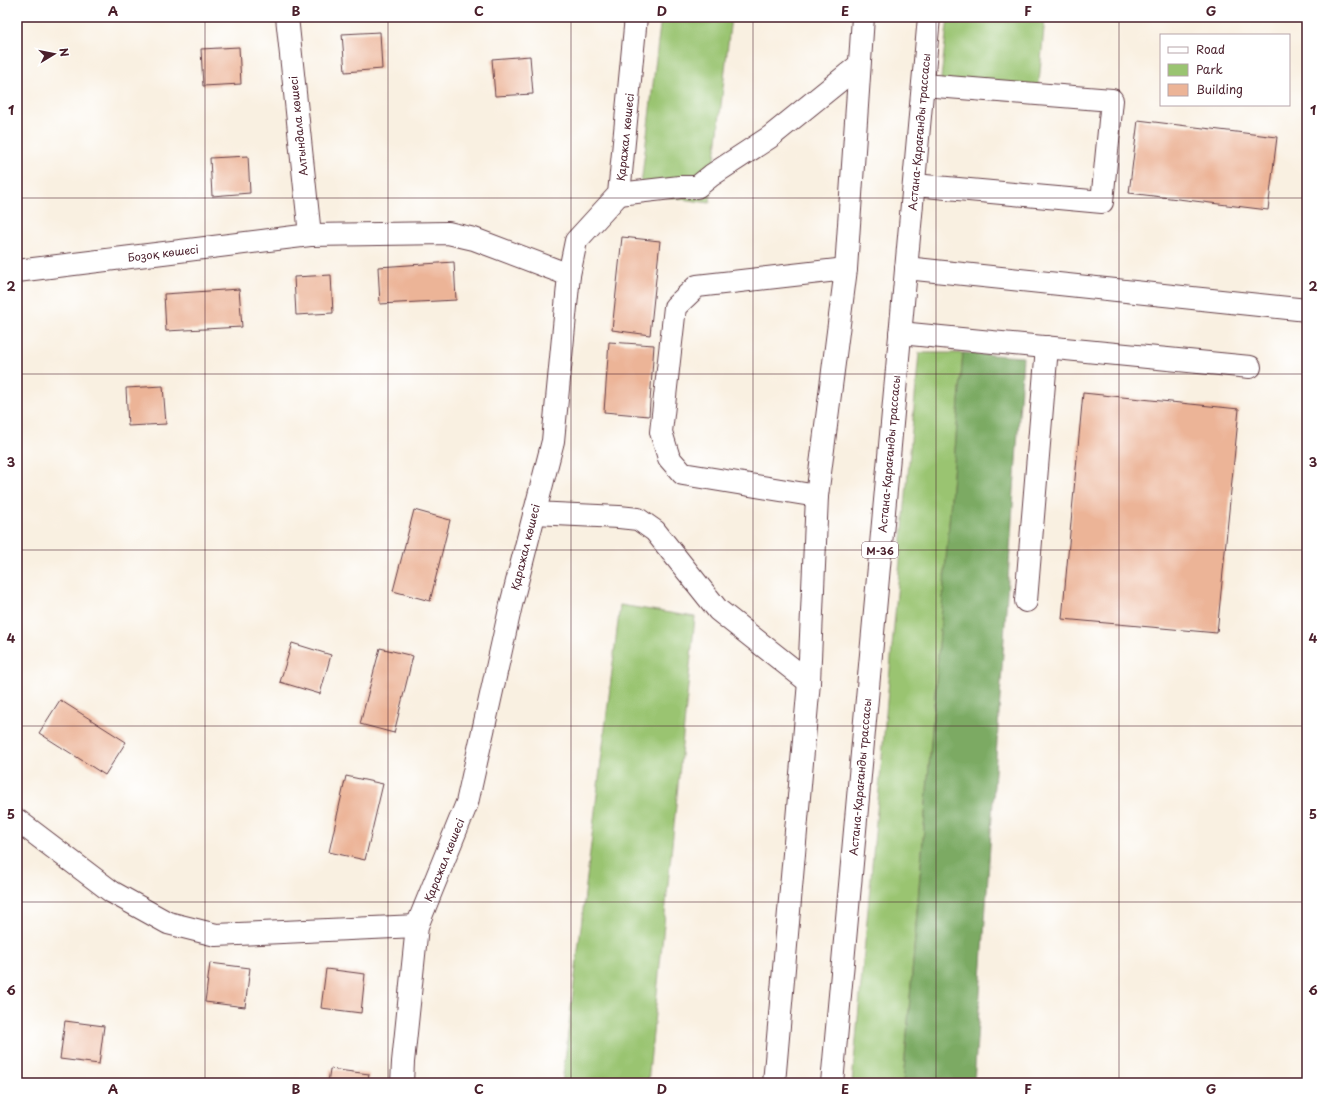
<svg xmlns="http://www.w3.org/2000/svg" width="1324" height="1100" font-family="'Playpen Sans',sans-serif">
	<style>
		.green { fill: #9ac471; stroke: #72724e }
		.forest { fill: #7baa63; stroke: #626447 }
		.building { fill: #ecb497 }
		.lines { fill: none; stroke-linecap: round; stroke-linejoin: round }
		.minor-casing { stroke: #643e46; stroke-width: 24 }
		.major-casing { stroke: #643e46; stroke-width: 24 }
		.minor { stroke: #fff; stroke-width: 22 }
		.major { stroke: #fff; stroke-width: 22 }
		.grid { fill: none; stroke: #4a1f2b; stroke-width: 1; stroke-opacity: 0.55 }
		.labels { text-anchor: middle; dominant-baseline: central; stroke-width: 3; stroke-linejoin: round; paint-order: stroke }
		.shield { fill: #fff; stroke: #80626b; stroke-width: 1 }
		.shield-label { font-size: 10px; font-weight: bold; fill: #4a1f2b }
		.street-label { font-size: 11px; fill: #4a1f2b; stroke: #fff }
		.neatline { fill: none; stroke: #4a1f2b; stroke-width: 1.5 }
		.grid-label { font-size: 13px; text-anchor: middle; font-weight: bold; fill: #4a1f2b }
	</style>
	<rect width="100%" height="100%" fill="#fff"/>
	<filter id="ink" filterUnits="userSpaceOnUse"><feTurbulence type="fractalNoise" baseFrequency=".025" numOctaves="2"/><feDisplacementMap in="SourceGraphic" scale="8" xChannelSelector="R" yChannelSelector="G"/><feConvolveMatrix kernelMatrix="1 2 1 2 8 2 1 2 1" color-interpolation-filters="sRGB"/></filter>
	<filter id="wash" filterUnits="userSpaceOnUse"><feTurbulence type="fractalNoise" baseFrequency=".012" numOctaves="4" result="noise"/><feDisplacementMap in="SourceGraphic" scale="16" xChannelSelector="R" yChannelSelector="G"/><feGaussianBlur stdDeviation="0.9" result="paint"/><feColorMatrix in="noise" values="0 0 0 0 0 0 0 0 0 0 0 0 0 0 0 0 0 1.4 0 .05"/><feComposite in="paint" operator="in"/></filter>
	<g filter="url(#wash)">
		<rect width="100%" height="100%" fill="#f9f0e1"/>
		<g class="green">
			<path d="M661,17H731L710,203L640,193Z"/>
			<path d="M948,17H1045L1038,94L940,87Z"/>
			<path d="M919,353H963L903,1083H852Z"/>
			<path d="M620,605L695,617L648,1083H562Z"/>
		</g>
		<path class="forest" d="M963,353L1023,357L974,1083H903Z"/>
		<g id="blocks">
			<g class="building">
				<path d="M380,32L382,69L345,72L342,34Z"/>
				<path d="M239,47L241,84L203,86L201,49Z"/>
				<path d="M530,56L533,94L495,96L492,59Z"/>
				<path d="M1138,120L1277,137L1268,210L1129,193Z"/>
				<path d="M248,156L250,193L212,196L210,158Z"/>
				<path d="M622,237L660,241L650,335L612,330Z"/>
				<path d="M454,262L456,300L380,304L378,267Z"/>
				<path d="M331,275L333,313L296,315L294,277Z"/>
				<path d="M239,289L242,327L166,331L164,294Z"/>
				<path d="M609,342L654,345L649,416L604,412Z"/>
				<path d="M163,386L166,424L128,426L126,388Z"/>
				<path d="M1083,393L1239,409L1217,633L1062,619Z"/>
				<path d="M414,510L450,520L430,601L393,591Z"/>
				<path d="M292,643L331,655L320,694L280,682Z"/>
				<path d="M380,648L413,656L394,733L360,724Z"/>
				<path d="M60,700L126,742L105,775L39,733Z"/>
				<path d="M346,776L383,784L365,860L329,852Z"/>
				<path d="M210,963L250,968L245,1007L205,1002Z"/>
				<path d="M326,969L365,974L361,1013L321,1008Z"/>
				<path d="M65,1021L104,1026L99,1064L60,1059Z"/>
				<path d="M330,1069L369,1074L368,1083H328Z"/>
			</g>
		</g>
	</g>
	<g filter="url(#ink)">
		<use href="#blocks" fill-opacity="0" stroke="#643e46" stroke-width="1"/>
		<g class="lines">
			<g class="minor-casing">
				<g id="minor">
					<path d="M287,17L310,235"/>
					<path d="M914,185L1102,202L1112,100L923,85"/>
					<path d="M619,194L680,187H697L712,175L770,137L859,65"/>
					<path d="M906,268L1307,310"/>
					<path d="M17,271L310,235L448,233L474,239L569,275"/>
					<path d="M900,333L1250,367"/>
					<path d="M817,496L683,474L669,458L661,432L675,307L697,286L846,269"/>
					<path d="M534,513L619,517L638,519L655,531L718,610L809,682"/>
					<path d="M1026,601L1047,347"/>
					<path d="M17,820L112,892L168,923L216,935L417,926"/>
					<path d="M402,1083L403,1062L417,926L467,803L511,605L553,441L569,275L576,241L619,194L636,17"/>
				</g>
			</g>
			<g class="major-casing">
				<g id="major">
					<path d="M774,1083L809,682L817,496L846,269L863,17"/>
					<path d="M832,1083L929,17"/>
				</g>
			</g>
			<use href="#minor" class="minor"/>
			<use href="#major" class="major"/>
		</g>
	</g>
	<path class="grid" d="M205,17V1083M388,17V1083M571,17V1083M753,17V1083M936,17V1083M1119,17V1083M17,198H1307M17,374H1307M17,550H1307M17,726H1307M17,902H1307"/>
	<g class="labels">
		<rect class="shield" x="862" y="542" width="36" height="16" rx="3"/>
		<g class="shield-label">
			<text x="880" y="550">M-36</text>
		</g>
		<g class="street-label">
			<text transform="translate(298 126) rotate(-96)">Алтындала көшесі</text>
			<text transform="translate(919 132) rotate(-85)">Астана-Қарағанды трассасы</text>
			<text transform="translate(625 137) rotate(-84)">Қаражал көшесі</text>
			<text transform="translate(163 253) rotate(-7)">Бозоқ көшесі</text>
			<text transform="translate(889 454) rotate(-85)">Астана-Қарағанды трассасы</text>
			<text transform="translate(525 547) rotate(-76)">Қаражал көшесі</text>
			<text transform="translate(860 777) rotate(-85)">Астана-Қарағанды трассасы</text>
			<text transform="translate(444 860) rotate(-68)">Қаражал көшесі</text>
		</g>
	</g>
	<rect width="1324" height="1100" fill="none" stroke="#fff" stroke-width="44"/>
	<rect x="1160" y="34" width="130" height="72" fill="#ffffff" stroke="#b7a5aa"/>
	<rect x="1168" y="47" width="20" height="6" fill="#ffffff" stroke="#b7a5aa"/>
	<text x="1196" y="54" font-size="12" fill="#4a1f2b">Road</text>
	<rect x="1168" y="64" width="20" height="12" fill="#9ac471" stroke="#b7a5aa"/>
	<text x="1196" y="74" font-size="12" fill="#4a1f2b">Park</text>
	<rect x="1168" y="84" width="20" height="12" fill="#ecb497" stroke="#b7a5aa"/>
	<text x="1196" y="94" font-size="12" fill="#4a1f2b">Building</text>
	<g transform="translate(54 54) rotate(80)" stroke="#ffffff" stroke-width="3" paint-order="stroke">
	<path d="M0-3L7 15L0 10L-7 15Z" fill="#4a1f2b"/>
	<text y="-6" font-size="11" font-weight="bold" text-anchor="middle" fill="#4a1f2b">N</text>
	</g>
	<rect x="22" y="22" width="1280" height="1056" class="neatline"/>
	<g class="grid-label">
		<text x="113" y="16">A</text>
		<text x="296" y="16">B</text>
		<text x="479" y="16">C</text>
		<text x="662" y="16">D</text>
		<text x="845" y="16">E</text>
		<text x="1028" y="16">F</text>
		<text x="1211" y="16">G</text>
		<text x="11" y="115">1</text>
		<text x="1313" y="115">1</text>
		<text x="11" y="291">2</text>
		<text x="1313" y="291">2</text>
		<text x="11" y="467">3</text>
		<text x="1313" y="467">3</text>
		<text x="11" y="643">4</text>
		<text x="1313" y="643">4</text>
		<text x="11" y="819">5</text>
		<text x="1313" y="819">5</text>
		<text x="11" y="995">6</text>
		<text x="1313" y="995">6</text>
		<text x="113" y="1094">A</text>
		<text x="296" y="1094">B</text>
		<text x="479" y="1094">C</text>
		<text x="662" y="1094">D</text>
		<text x="845" y="1094">E</text>
		<text x="1028" y="1094">F</text>
		<text x="1211" y="1094">G</text>
	</g>
</svg>
